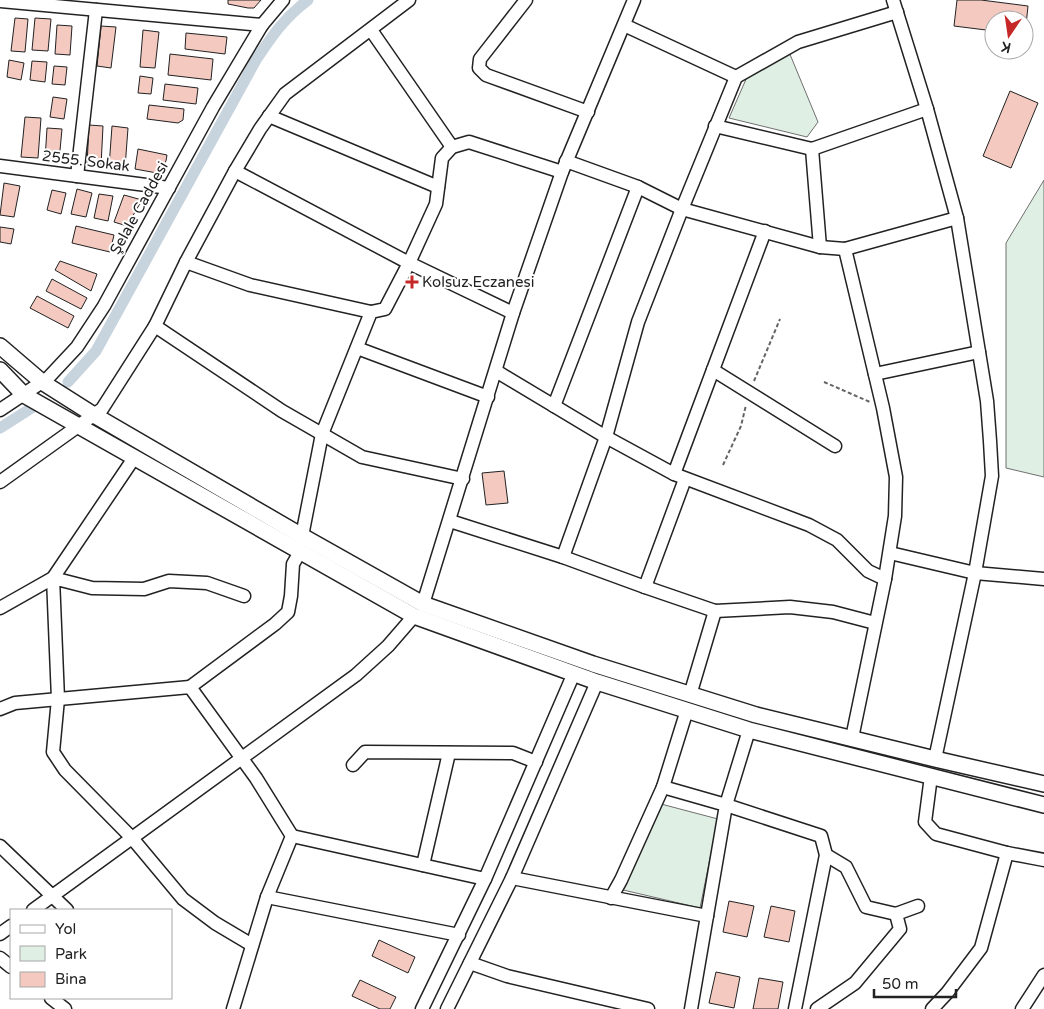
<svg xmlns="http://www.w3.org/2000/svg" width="1044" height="1009" font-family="'Varela Round',sans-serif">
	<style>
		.green { fill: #e0efe3; stroke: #6f6f6f }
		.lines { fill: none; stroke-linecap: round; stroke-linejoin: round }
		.canal { stroke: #c7d3dd; stroke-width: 11 }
		.building { fill: #f3c9c0; stroke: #222 }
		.minor-casing { stroke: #222; stroke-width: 15 }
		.major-casing { stroke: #222; stroke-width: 18 }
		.path { stroke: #646464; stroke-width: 2; stroke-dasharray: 4 2.5; stroke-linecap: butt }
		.minor { stroke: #fff; stroke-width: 12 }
		.major { stroke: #fff; stroke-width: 15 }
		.poi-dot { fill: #c62828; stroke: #fff; stroke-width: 2 }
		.labels { text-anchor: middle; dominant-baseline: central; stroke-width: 4; stroke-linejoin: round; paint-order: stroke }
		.street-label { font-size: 15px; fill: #222; stroke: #fff }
		.poi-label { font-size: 15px; fill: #222; stroke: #fff; text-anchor: start }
	</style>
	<rect width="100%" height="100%" fill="#fff"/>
	<g class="green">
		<path d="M789,52L818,122L807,137L729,118L747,77Z"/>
		<path d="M1044,180V477L1006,468V243Z"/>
		<path d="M661,804L718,819L700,908L619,889Z"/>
	</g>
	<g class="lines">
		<g class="canal">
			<path d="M68,382L96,351L256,60C272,36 284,18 308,0"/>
			<path d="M0,428L33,407"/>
		</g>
	</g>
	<g class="building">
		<path d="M228,0H261L254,8H248L228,4Z"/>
		<path d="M957,0H981L1028,6L1025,35L1024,20H994V31L954,26Z"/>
		<path d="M15,18L28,19L25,52L11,51Z"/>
		<path d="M35,18L51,19L48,51L32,50Z"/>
		<path d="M57,25L72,26L70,55L55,54Z"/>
		<path d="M101,26L116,27L111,68L97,66Z"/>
		<path d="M143,30L159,32L155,68L140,67Z"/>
		<path d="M186,33L227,37L225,54L185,49Z"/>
		<path d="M170,54L213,59L211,80L168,75Z"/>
		<path d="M9,60L24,63L21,80L7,77Z"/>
		<path d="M32,61L47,62L45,82L30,80Z"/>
		<path d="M54,66L67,67L65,85L52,84Z"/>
		<path d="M140,76L153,78L151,94L138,93Z"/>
		<path d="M165,84L198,88L196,104L163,100Z"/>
		<path d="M1010,91L1038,103L1011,168L983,156Z"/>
		<path d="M53,97L67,99L64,119L50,117Z"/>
		<path d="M149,105L184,109L183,120L178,123L147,119Z"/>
		<path d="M25,117L41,118L38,158L21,157Z"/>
		<path d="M89,125L103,126L101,166L87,165Z"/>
		<path d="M112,126L128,128L125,168L109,167Z"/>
		<path d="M47,128L62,129L59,161L45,160Z"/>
		<path d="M138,149L167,155L166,161L157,173L135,169Z"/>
		<path d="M4,183L20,186L14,217L0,215Z"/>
		<path d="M77,189L92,193L86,217L71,214Z"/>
		<path d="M52,190L66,193L61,214L47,210Z"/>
		<path d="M99,194L113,196L108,221L94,218Z"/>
		<path d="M124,195L142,200L127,226L114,222Z"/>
		<path d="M76,226L114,235L110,252L72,243Z"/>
		<path d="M0,227L14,229L11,244L0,242Z"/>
		<path d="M60,261L97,274L91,291L55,270Z"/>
		<path d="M52,279L87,298L81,309L46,291Z"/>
		<path d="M37,296L74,316L68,328L30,308Z"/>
		<path d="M504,471L508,503L486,505L482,473Z"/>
		<path d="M729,901L754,906L747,937L723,932Z"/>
		<path d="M771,906L795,911L789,942L764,937Z"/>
		<path d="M379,940L415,957L408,973L372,956Z"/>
		<path d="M716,972L740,977L734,1008L709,1003Z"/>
		<path d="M759,978L783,982L778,1009H753Z"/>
		<path d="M360,980L396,997L390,1009H380L352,996Z"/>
	</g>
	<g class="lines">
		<g class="minor-casing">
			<g id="minor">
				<path d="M526,0L480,59L479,68L486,75L588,112"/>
				<path d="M893,0L927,109L957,218L987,401L990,441L992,476L975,573L935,759"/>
				<path d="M0,1L262,25"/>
				<path d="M624,25L736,77"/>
				<path d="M371,30L452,147"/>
				<path d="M269,116L438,187"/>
				<path d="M715,126L812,149L927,109"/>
				<path d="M812,149L820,247"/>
				<path d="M566,161L638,187L682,209L820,247L845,249L957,218"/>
				<path d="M0,166L169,188"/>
				<path d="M235,171L409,263L513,313"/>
				<path d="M77,176L96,10"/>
				<path d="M845,249L883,408L896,477L895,516L885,579"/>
				<path d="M186,262L250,285L371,312"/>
				<path d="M155,326L282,411L362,457L463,479"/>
				<path d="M357,348L488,397"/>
				<path d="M713,370L835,446"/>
				<path d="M496,371L606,437L674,474L809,525L837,540L868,571L885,579L852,738"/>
				<path d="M875,374L979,352"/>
				<path d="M554,406L638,187"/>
				<path d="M0,410L48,378L77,347L104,306L213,107L262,25L283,0"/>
				<path d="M674,474L765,231"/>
				<path d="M0,482L102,409L155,326L186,262L235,171L260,129L285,94L409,0"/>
				<path d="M450,521L563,557L645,587L715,611L790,607L833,612L875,623"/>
				<path d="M302,536L322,434L371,312L385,309L409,263L436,204L442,158L452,147L469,142L562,172"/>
				<path d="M890,553L975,573L1044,579"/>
				<path d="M563,557L606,437L638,322L682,209L736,77L798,42L897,12"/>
				<path d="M645,587L685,479"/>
				<path d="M244,596L207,583L169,581L144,589L92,588L53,578L58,699L53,752L65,770L132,838L183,899L215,923L252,945"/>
				<path d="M423,604L513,313L562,172L634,0"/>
				<path d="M0,608L53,578L134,458"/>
				<path d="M190,687L275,624L288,612L291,596L293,564L300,552"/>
				<path d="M690,695L715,611"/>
				<path d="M0,709L15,703L190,687L256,778L292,836L267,897L233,1009"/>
				<path d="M749,730L726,805L821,836L826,855L795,1009"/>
				<path d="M353,765L365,752L513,753L536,762"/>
				<path d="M931,776L925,822L936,834L1007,853L1044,860"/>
				<path d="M663,787L726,805L691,1009"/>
				<path d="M292,836L485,879"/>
				<path d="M0,846L67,910"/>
				<path d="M826,855L846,867L866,907L896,914L918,906"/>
				<path d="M423,865L449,753"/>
				<path d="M512,878L707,916"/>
				<path d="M267,897L459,935"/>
				<path d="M611,898L621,880L663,787L687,710"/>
				<path d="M33,910L356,675L388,646L414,616"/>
				<path d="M0,934L11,926"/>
				<path d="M0,958L11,967"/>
				<path d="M470,963L507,976L648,1009"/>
				<path d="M51,998L65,1009"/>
				<path d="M422,1009L485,879L574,673"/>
				<path d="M447,1009L512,878L597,682"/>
				<path d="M817,1009L855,983L900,929L896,914"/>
				<path d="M932,1009L947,993L981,948L1007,853"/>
				<path d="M1022,1009L1044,975"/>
			</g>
		</g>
		<g class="major-casing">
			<g id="major">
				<path d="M0,346L42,382L94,415L302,536L423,604L593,664L756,715L935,759L1044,784"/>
				<path d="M0,370L24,395L414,616L597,682L749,730L1044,805"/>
			</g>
		</g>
		<g class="path">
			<path d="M754,381L780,319"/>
			<path d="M824,382L870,402"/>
			<path d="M723,465L741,426L746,405"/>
		</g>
		<use href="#minor" class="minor"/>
		<use href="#major" class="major"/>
	</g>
	<path class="poi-dot" d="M409.5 274.5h5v5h5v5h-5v5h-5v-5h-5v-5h5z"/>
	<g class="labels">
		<g class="street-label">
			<text transform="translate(86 161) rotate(7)">2555. Sokak</text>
			<text transform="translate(139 208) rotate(-61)">Şelale Caddesi</text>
		</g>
		<g class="poi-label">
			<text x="422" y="282">Kolsuz Eczanesi</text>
		</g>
	</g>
	<rect x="10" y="909" width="162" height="90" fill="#ffffff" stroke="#a7a7a7"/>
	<rect x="20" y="925" width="25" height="8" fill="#ffffff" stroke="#a7a7a7"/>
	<text x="55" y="934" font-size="15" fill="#222222">Yol</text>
	<rect x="20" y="946" width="25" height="15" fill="#e0efe3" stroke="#a7a7a7"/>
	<text x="55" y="959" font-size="15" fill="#222222">Park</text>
	<rect x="20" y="972" width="25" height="15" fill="#f3c9c0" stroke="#a7a7a7"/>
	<text x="55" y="984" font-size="15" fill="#222222">Bina</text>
	<g transform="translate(1009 35) rotate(193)"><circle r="24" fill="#ffffff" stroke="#a7a7a7"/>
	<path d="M0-4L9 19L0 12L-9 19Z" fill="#c62828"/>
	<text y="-8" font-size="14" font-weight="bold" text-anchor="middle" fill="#222222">K</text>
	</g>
	<path d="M874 989v8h82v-8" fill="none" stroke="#222222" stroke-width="2.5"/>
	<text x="882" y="989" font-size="15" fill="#222222" stroke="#ffffff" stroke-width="4" paint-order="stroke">50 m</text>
</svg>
